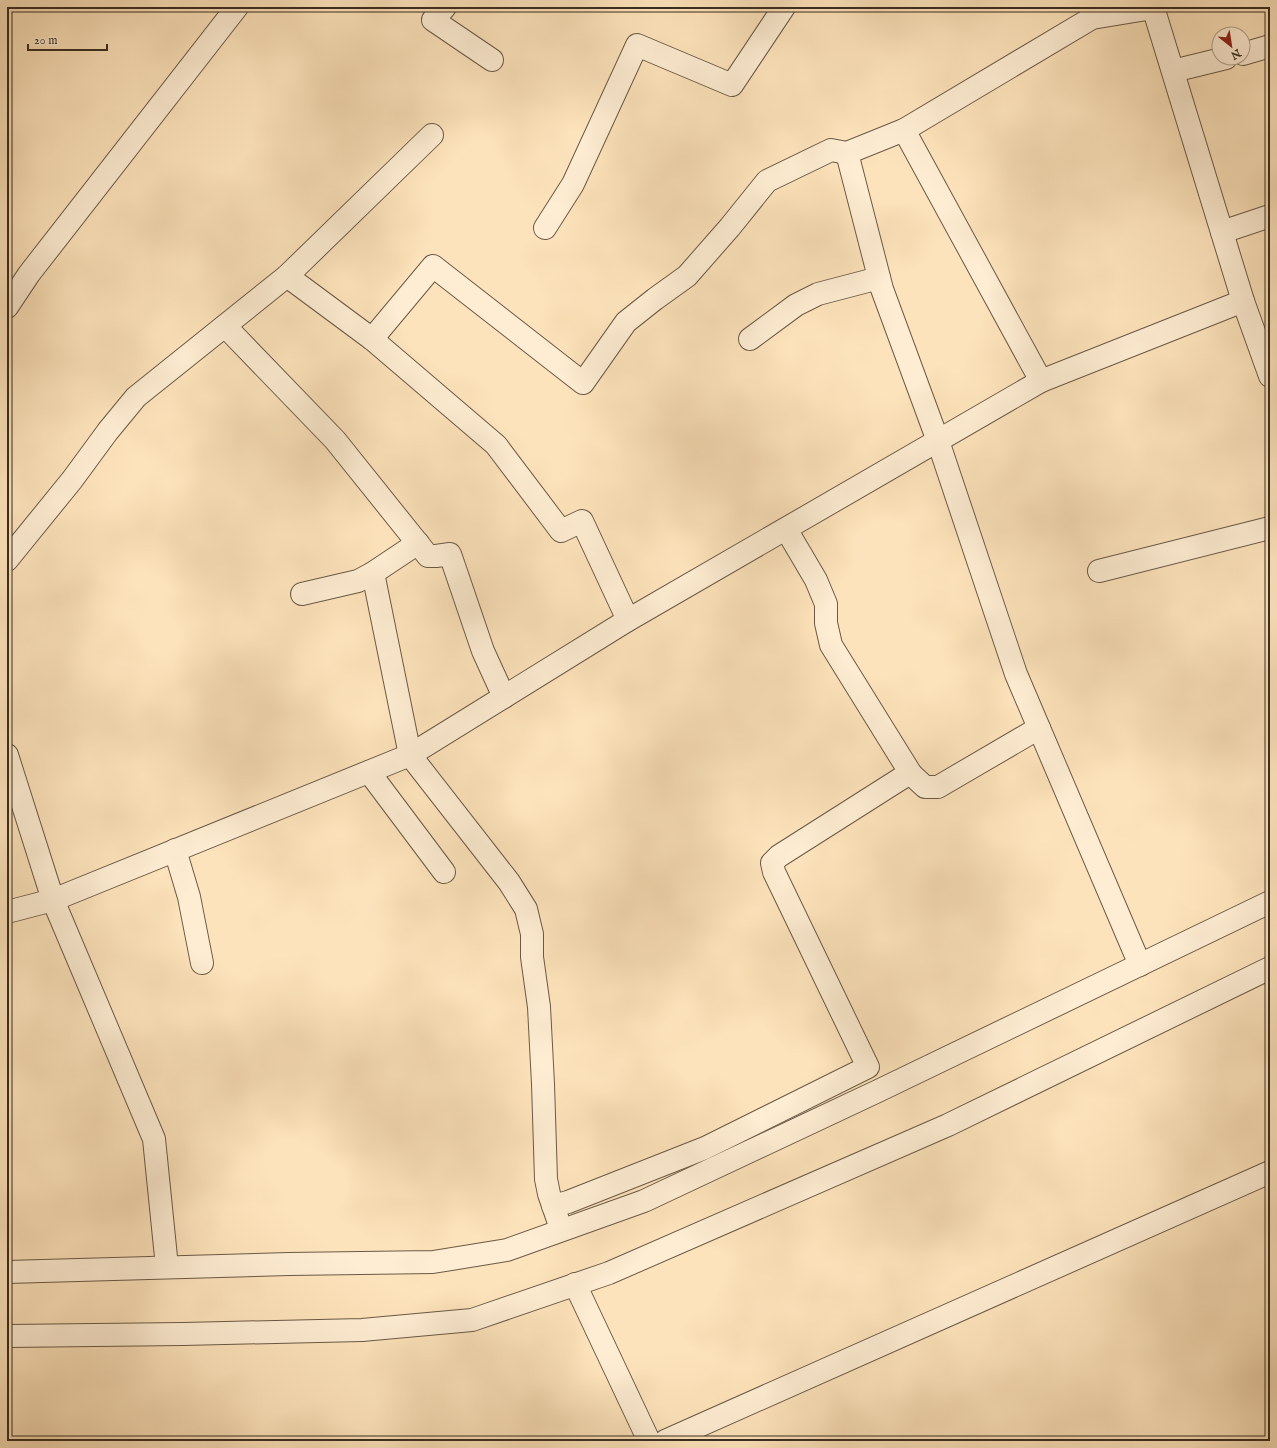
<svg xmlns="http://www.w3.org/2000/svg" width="1277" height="1448" font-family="'IM FELL English',serif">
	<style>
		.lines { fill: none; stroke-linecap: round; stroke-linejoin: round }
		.street-casing { stroke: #6b5a47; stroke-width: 24 }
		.street { stroke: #feedd3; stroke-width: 22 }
	</style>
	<rect width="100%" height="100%" fill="#fde3bb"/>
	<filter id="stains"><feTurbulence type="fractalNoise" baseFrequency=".005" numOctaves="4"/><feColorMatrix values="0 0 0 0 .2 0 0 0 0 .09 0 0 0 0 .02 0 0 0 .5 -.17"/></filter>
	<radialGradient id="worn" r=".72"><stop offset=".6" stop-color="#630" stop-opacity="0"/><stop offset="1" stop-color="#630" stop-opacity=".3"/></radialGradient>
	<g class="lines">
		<g class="street-casing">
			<g id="street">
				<path d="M445,7L433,20L492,60"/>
				<path d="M1153,7L1243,301L1270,376"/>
				<path d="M1243,54L1270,46"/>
				<path d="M1173,71L1226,58"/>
				<path d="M904,130L1041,381"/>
				<path d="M847,153L882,289L938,441L1016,674L1140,965"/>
				<path d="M545,228L573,184L637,45L732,85L784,7"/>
				<path d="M1222,232L1270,216"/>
				<path d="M287,276L372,339L496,445L561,531L582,521L628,620"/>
				<path d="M7,307L29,274L237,7"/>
				<path d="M225,326L335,440L428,556H436L450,554L483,651L504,697"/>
				<path d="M372,339L433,266L583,383L626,322L655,299L687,276L730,227L767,181L831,150L847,153L904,130L1092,18L1153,8"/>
				<path d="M750,339L796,305L818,294L879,278"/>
				<path d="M786,529L816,580L826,604V623L831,645L911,774"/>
				<path d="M7,560L72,480L108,431L136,397L287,276L432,135"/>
				<path d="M1099,571L1270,528"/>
				<path d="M373,573L410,755L509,882L526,909L532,934V957L539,1007L543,1084L546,1179L549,1194L558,1220"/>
				<path d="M302,594L358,581L373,573L418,543"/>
				<path d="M7,755L53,900L154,1139L167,1267"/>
				<path d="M369,772L444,872"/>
				<path d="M175,850L189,897L202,963"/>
				<path d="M7,912L53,900L410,755L628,620L1041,381L1243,301"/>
				<path d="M553,1206L568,1202L705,1148L868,1067L774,872L772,863L779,856L905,776L911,774L925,787H938L1039,728"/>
				<path d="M7,1272L289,1264L433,1262L507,1250L644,1201L878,1091L1270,902"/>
				<path d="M575,1284L649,1441"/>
				<path d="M7,1336L183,1334L362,1330L472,1320L609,1273L948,1125L1270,968"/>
				<path d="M665,1441L1270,1172"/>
			</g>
		</g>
		<use href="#street" class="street"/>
	</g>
	<rect width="1277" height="1448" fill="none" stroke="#fde3bb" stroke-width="24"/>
	<rect x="8" y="8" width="1261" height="1432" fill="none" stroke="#3a2c20" stroke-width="2"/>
	<rect x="12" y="12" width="1253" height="1424" fill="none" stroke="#3a2c20"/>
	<g transform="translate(1231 46) rotate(150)"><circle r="19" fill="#feedd3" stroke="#b0a08b"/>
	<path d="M0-3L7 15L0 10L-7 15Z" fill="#8f2418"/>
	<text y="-6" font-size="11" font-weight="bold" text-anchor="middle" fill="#3a2c20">N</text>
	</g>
	<path d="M28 44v6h79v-6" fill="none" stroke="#3a2c20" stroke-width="2"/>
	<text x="34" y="44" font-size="12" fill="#3a2c20" stroke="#feedd3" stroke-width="3" paint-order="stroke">20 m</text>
	<rect width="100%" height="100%" filter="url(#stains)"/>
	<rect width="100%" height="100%" fill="url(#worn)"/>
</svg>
